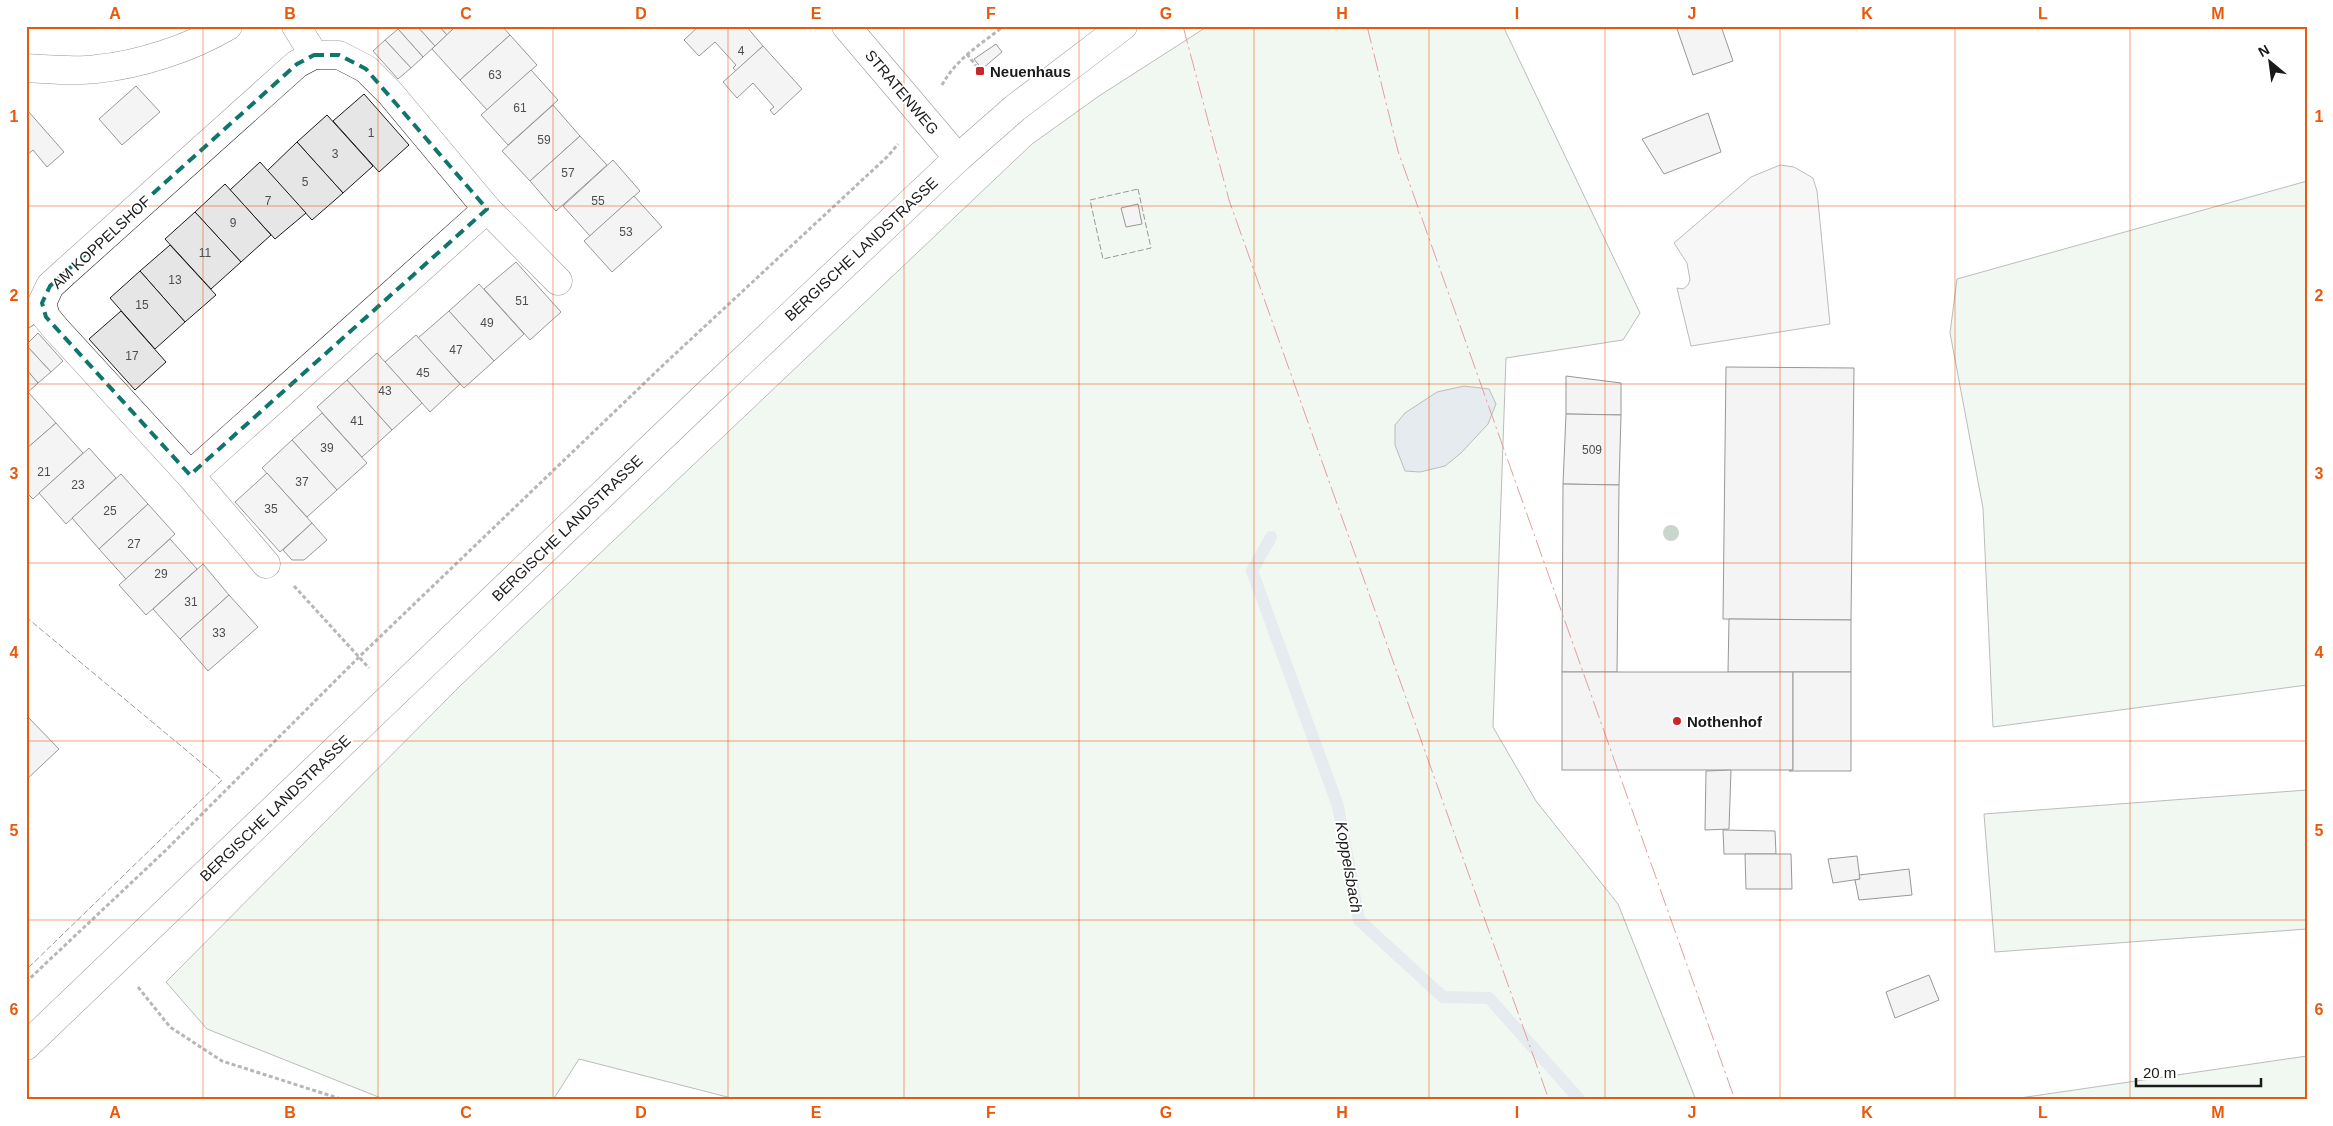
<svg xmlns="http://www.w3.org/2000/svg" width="2333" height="1126" font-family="Arial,sans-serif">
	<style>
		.green { fill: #e0efe3; stroke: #6a6a6a }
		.parking { fill: #ededed; stroke: #6a6a6a }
		.water { fill: #c6d2dc; stroke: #6a6a6a }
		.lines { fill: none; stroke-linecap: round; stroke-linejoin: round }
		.stream { stroke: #c6d2dc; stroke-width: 12 }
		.building { fill: #e6e6e6; stroke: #1a1a1a }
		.lane-casing { stroke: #1a1a1a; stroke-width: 21 }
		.street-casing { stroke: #1a1a1a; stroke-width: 29 }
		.primary-casing { stroke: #1a1a1a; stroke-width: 29 }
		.path { stroke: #5f5f5f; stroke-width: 3; stroke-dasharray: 4 2.5; stroke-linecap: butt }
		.lane { stroke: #fff; stroke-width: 19 }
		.street { stroke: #fff; stroke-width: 28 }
		.primary { stroke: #fff; stroke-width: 28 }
		.fence { stroke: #1a1a1a; stroke-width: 1; stroke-dasharray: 6 2.5; stroke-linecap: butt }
		.power { stroke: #c62828; stroke-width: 1; stroke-dasharray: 18 4 2.5 4; stroke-linecap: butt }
		.tree { fill: #8aa48f }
		.marked { fill: none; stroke: #0f766e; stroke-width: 4; stroke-dasharray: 10 6; stroke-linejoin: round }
		.grid { fill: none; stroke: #e8590c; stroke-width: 1; stroke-opacity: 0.55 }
		.poi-dot { fill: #c62828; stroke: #fff; stroke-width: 2 }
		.labels { text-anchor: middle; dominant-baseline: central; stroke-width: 4; stroke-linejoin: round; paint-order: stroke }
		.number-label { font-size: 12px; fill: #4d4d4d }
		.poi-label { font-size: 15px; font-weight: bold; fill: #1a1a1a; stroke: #fff; text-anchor: start }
		.street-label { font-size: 15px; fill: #1a1a1a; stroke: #fff }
		.water-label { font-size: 16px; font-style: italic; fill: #1a1a1a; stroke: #fff }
		.neatline { fill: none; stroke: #e8590c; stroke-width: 2 }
		.grid-label { font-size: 16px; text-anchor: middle; font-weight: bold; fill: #e8590c }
	</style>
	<rect width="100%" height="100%" fill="#fff"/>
	<g class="green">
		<path d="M1208,26H1503L1640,313L1623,340L1506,358L1493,727L1536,801L1618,904L1696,1100H739L579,1059L553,1100H386L207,1029L166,982L461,685L1032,144L1099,96Z"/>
		<path d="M2307,181V685L1993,727L1983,508L1950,333L1957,279Z"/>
		<path d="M2307,790V929L1995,952L1984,814Z"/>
		<path d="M2307,1056V1100H2006Z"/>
	</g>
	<path class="parking" d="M1780,165L1794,167L1813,178L1817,191L1830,324L1691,346L1677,288L1683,289L1688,285L1690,280L1687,263L1674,243L1751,177Z"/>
	<path class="water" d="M1464,386L1489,389L1496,404L1488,424L1461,453L1445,466L1420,472L1405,471L1395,445V425L1405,413L1437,392Z"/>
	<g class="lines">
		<path class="stream" d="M1271,537L1252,571L1338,806L1359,920L1443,997L1489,998L1580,1100"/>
	</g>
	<g class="building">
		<path d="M401,26H417L435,46L423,57L398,29Z"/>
		<path d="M417,26H439L447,35L435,46Z"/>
		<path d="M439,26H456L447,35Z"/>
		<path d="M456,26H502L510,35L460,80L432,49Z"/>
		<path d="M699,26H746L763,46L736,71L733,68L736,65L715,42L699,56L684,40Z"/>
		<path d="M1676,26H1721L1733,61L1693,75Z"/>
		<path d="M398,29L423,57L411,68L385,40Z"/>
		<path d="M510,35L537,65L487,110L460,80Z"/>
		<path d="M385,40L411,68L398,79L373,51Z"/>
		<path d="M996,44L1002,52L982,69L974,59Z"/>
		<path d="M763,46L802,89L774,115L770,110L774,107L753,83L737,98L723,82Z"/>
		<path d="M531,70L558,100L508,145L481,115Z"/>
		<path d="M136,86L160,112L122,145L99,119Z"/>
		<path d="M364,94L409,145L379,172L333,121Z"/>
		<path d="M553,105L580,136L530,181L502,151Z"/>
		<path d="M28,111L64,152L47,167L33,150L26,156Z"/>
		<path d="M1708,113L1721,152L1664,174L1642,139Z"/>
		<path d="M327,115L373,166L343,193L297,142Z"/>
		<path d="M580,136L607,165L556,211L530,181Z"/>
		<path d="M297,142L343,193L312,220L267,171Z"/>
		<path d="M613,160L640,191L590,236L563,206Z"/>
		<path d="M260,162L306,213L275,239L230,190Z"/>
		<path d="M225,184L271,235L241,262L195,212Z"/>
		<path d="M634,196L662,227L612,272L584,241Z"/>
		<path d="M1138,204L1142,224L1126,227L1121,208Z"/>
		<path d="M195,212L241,262L211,289L165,239Z"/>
		<path d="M170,245L216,295L185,322L140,271Z"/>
		<path d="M516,262L561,312L530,340L484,289Z"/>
		<path d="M140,271L185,322L155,349L110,298Z"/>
		<path d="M479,284L524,334L494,361L449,311Z"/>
		<path d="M121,311L166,362L135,390L89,339Z"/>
		<path d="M449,311L494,361L464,388L418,338Z"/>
		<path d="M38,333L63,361L51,372L26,345Z"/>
		<path d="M416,335L460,384L430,412L385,362Z"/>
		<path d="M26,345L51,372L38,383L26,369Z"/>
		<path d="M377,353L422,403L392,430L347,380Z"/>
		<path d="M1726,367L1854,368L1851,620L1723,619Z"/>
		<path d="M26,369L38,383L26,394Z"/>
		<path d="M1566,376L1621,383V415L1566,414Z"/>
		<path d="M347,380L392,430L362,457L317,407Z"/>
		<path d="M28,392L56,423L26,449V394Z"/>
		<path d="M322,413L367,463L337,490L292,440Z"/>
		<path d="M1566,414L1621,415L1619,485L1563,484Z"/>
		<path d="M56,423L83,453L33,499L26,492V449Z"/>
		<path d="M292,440L337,490L307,517L262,468Z"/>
		<path d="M89,448L116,478L66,524L39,493Z"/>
		<path d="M267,473L312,523L280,552L235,502Z"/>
		<path d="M121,474L148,504L99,549L72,518Z"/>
		<path d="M1563,484L1619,485L1617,672H1562Z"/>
		<path d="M148,504L175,534L126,579L99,549Z"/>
		<path d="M312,523L327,540L304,560H292L283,550Z"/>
		<path d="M170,539L197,569L146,615L119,585Z"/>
		<path d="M203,564L229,595L180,639L153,609Z"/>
		<path d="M229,595L258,627L208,671L180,639Z"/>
		<path d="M1729,619L1851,620V672H1728Z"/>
		<rect x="1562" y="672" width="231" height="98"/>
		<path d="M1793,672H1851V771H1789L1793,770Z"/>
		<path d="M26,715L59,749L26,780Z"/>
		<path d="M1731,770L1729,829L1705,830L1706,771Z"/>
		<path d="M1723,830L1775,831L1776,854H1724Z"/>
		<path d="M1745,854H1791L1792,889H1746Z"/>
		<path d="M1857,856L1860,879L1833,883L1828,859Z"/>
		<path d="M1909,869L1912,895L1859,900L1855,880L1860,879L1859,875Z"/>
		<path d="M1929,975L1939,1000L1895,1018L1886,992Z"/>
	</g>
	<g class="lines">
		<g class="lane-casing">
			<path id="lane" d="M26,318L42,303"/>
		</g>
		<g class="street-casing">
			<g id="street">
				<path d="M296,26L314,55"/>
				<path d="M846,26L958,158"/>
				<path d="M314,55H339L366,69L390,93L487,209L190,475L56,329L46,317L42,303L50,286L63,274L297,64Z"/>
				<path d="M26,68C49,69 74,72 96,69C139,65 191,48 228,26"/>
				<path d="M487,209L558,281"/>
				<path d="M190,475L266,564"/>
			</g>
		</g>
		<g class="primary-casing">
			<path id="primary" d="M26,1046L701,400L958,158L1015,108L1123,26"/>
		</g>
		<g class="path">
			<path d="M967,54L980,71"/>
			<path d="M942,85C956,59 981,44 1004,26"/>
			<path d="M294,586L369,668"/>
			<path d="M26,982L165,851L359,657L660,368L888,156L898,144"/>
			<path d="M138,987L170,1027L222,1061L344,1100"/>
		</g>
		<use href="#lane" class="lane"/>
		<use href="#street" class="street"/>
		<use href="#primary" class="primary"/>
		<g class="fence">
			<path d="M1138,189L1151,248L1103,259L1090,200Z"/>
			<path d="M26,617L222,780L26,970"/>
		</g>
		<g class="power">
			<path d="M1183,26L1229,200L1549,1100"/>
			<path d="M1367,26L1398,151L1735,1100"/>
		</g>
	</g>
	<circle class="tree" cx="1671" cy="533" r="8"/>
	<path d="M0 0H2333V1126H0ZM314,55H339L366,69L487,209L190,475L46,317L42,303L50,286L297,64Z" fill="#fff" fill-opacity=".55" fill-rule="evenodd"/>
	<path class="marked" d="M314,55H339L366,69L487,209L190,475L46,317L42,303L50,286L297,64Z"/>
	<path class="grid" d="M203,26V1100M378,26V1100M553,26V1100M728,26V1100M904,26V1100M1079,26V1100M1254,26V1100M1429,26V1100M1605,26V1100M1780,26V1100M1955,26V1100M2130,26V1100M26,206H2307M26,384H2307M26,563H2307M26,741H2307M26,920H2307"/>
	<g class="poi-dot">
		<rect x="975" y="66" width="10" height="10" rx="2.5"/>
		<circle cx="1677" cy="721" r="5"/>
	</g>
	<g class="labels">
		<g class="number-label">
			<text x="741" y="51">4</text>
			<text x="495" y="75">63</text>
			<text x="520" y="108">61</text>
			<text x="371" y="133">1</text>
			<text x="544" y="140">59</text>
			<text x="335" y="154">3</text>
			<text x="568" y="173">57</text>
			<text x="305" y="182">5</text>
			<text x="268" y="201">7</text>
			<text x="598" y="201">55</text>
			<text x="233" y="223">9</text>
			<text x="626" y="232">53</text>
			<text x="205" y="253">11</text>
			<text x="175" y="280">13</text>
			<text x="522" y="301">51</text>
			<text x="142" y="305">15</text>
			<text x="487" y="323">49</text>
			<text x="456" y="350">47</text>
			<text x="132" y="356">17</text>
			<text x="423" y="373">45</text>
			<text x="385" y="391">43</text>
			<text x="357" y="421">41</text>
			<text x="327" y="448">39</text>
			<text x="1592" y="450">509</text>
			<text x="44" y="472">21</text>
			<text x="302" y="482">37</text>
			<text x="78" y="485">23</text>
			<text x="271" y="509">35</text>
			<text x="110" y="511">25</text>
			<text x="134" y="544">27</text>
			<text x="161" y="574">29</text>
			<text x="191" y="602">31</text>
			<text x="219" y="633">33</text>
		</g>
		<g class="poi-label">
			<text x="990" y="71">Neuenhaus</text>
			<text x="1687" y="721">Nothenhof</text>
		</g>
		<g class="street-label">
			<text transform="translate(902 92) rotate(50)">STRATENWEG</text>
			<text transform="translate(101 242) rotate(-43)">AM KOPPELSHOF</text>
			<text transform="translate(861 249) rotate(-43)">BERGISCHE LANDSTRASSE</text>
			<text transform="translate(567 528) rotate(-44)">BERGISCHE LANDSTRASSE</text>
			<text transform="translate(275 808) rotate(-44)">BERGISCHE LANDSTRASSE</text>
		</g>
		<g class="water-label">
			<text transform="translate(1349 867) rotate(80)">Koppelsbach</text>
		</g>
	</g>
	<rect width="2333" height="1126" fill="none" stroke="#ffffff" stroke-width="55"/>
	<g transform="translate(2270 62) rotate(331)" stroke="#ffffff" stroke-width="4" paint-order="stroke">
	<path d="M0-4L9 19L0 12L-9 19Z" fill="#1a1a1a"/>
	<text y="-8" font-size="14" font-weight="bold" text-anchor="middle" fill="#1a1a1a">N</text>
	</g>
	<path d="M2136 1078v8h125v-8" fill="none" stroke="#1a1a1a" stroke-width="2.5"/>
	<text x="2143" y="1078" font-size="15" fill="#1a1a1a" stroke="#ffffff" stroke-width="4" paint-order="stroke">20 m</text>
	<rect x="28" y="28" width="2278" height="1070" class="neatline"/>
	<g class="grid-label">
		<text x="115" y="19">A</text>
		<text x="290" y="19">B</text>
		<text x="466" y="19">C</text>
		<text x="641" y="19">D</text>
		<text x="816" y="19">E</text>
		<text x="991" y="19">F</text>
		<text x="1166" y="19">G</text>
		<text x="1342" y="19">H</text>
		<text x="1517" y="19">I</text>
		<text x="1692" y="19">J</text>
		<text x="1867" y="19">K</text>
		<text x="2043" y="19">L</text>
		<text x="2218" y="19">M</text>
		<text x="14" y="122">1</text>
		<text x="2319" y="122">1</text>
		<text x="14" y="301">2</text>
		<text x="2319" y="301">2</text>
		<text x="14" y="479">3</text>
		<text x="2319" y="479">3</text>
		<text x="14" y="658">4</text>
		<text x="2319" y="658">4</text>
		<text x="14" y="836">5</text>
		<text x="2319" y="836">5</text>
		<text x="14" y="1015">6</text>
		<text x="2319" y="1015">6</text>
		<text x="115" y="1118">A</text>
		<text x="290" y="1118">B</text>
		<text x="466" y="1118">C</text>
		<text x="641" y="1118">D</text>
		<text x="816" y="1118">E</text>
		<text x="991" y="1118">F</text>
		<text x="1166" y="1118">G</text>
		<text x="1342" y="1118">H</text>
		<text x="1517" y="1118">I</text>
		<text x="1692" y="1118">J</text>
		<text x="1867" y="1118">K</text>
		<text x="2043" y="1118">L</text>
		<text x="2218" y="1118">M</text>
	</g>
</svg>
